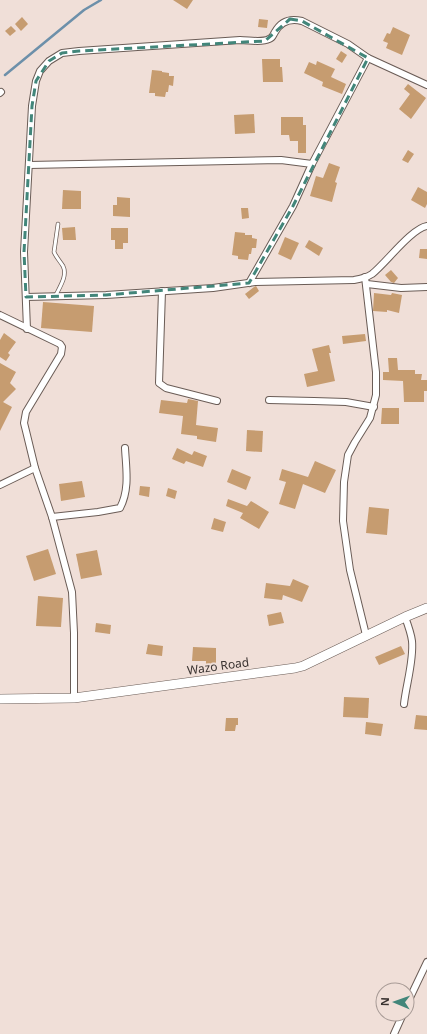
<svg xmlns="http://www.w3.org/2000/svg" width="427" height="1034" font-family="'Noto Sans',sans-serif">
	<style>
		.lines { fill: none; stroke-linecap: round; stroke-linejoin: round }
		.stream { stroke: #6d90aa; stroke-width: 2.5 }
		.building { fill: #c69c70 }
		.service-casing { stroke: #6a5c56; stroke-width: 4.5 }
		.minor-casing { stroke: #6a5c56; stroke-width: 8 }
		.secondary-casing { stroke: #6a5c56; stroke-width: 10 }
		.service { stroke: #fff; stroke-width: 3 }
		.minor { stroke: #fff; stroke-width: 6 }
		.secondary { stroke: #fff; stroke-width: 9 }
		.marked { fill: none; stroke: #42867a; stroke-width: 3; stroke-dasharray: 8 5; stroke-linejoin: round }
		.labels { text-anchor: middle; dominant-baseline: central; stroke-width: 4; stroke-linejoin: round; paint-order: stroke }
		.street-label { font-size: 12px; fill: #3b3432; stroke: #f0dfd8 }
	</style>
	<rect width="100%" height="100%" fill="#f0dfd8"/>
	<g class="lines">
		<path class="stream" d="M5,75L84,10L101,0"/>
	</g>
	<g class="building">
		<path d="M173,0H193L187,9Z"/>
		<path d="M22,17L28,24L21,31L15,24Z"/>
		<path d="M259,19L268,20L267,28L258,27Z"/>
		<path d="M11,26L16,31L10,36L5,31Z"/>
		<path d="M393,27L410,35L402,55L386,48L388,43L383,41L387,33L390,34Z"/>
		<path d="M341,51L347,55L342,63L336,59Z"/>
		<path d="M262,59H280V67H282L283,82H263Z"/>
		<path d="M317,61L335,69L331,77L346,84L342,94L322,86L323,82L304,73L309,62L316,65Z"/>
		<path d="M152,70L162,71V72L169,73V76H174L173,86L169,85L168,92H166L165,97L155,96V93H149Z"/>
		<path d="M408,84L426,98L411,119L399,109L410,94L404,89Z"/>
		<path d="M254,114L255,133L235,134L234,115Z"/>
		<path d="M281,117H303V125H306V153H298V141H290L289,135H281Z"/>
		<path d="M408,150L414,154L408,163L402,160Z"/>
		<path d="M329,163L340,167L335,182L337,183L332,202L310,196L316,176L323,178Z"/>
		<path d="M418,187L427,192V204L425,208L411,200Z"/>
		<path d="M63,190L81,191V209H62Z"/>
		<path d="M117,197L130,198V217L113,216V205H117Z"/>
		<path d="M241,208H248L249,218L242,219Z"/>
		<path d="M75,227L76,240H63L62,228Z"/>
		<path d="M111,228H128V243H123V249H115V240H111Z"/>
		<path d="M235,232L245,233V235H252V238L257,239L256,248H252L251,254H249L248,260L238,259V256L232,255Z"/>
		<path d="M285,237L299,243L291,260L278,254Z"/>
		<path d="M309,240L323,248L319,256L305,247Z"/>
		<path d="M420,249H427V259L419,258Z"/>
		<path d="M391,270L398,278L394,283L391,282L385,275Z"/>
		<path d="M256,286L259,291L249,299L245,294L254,287Z"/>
		<path d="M374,293L391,295L392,293L402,295L399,313L387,310V312L373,311Z"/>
		<path d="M43,302L94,306L92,332L41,328Z"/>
		<path d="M4,333L16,342L8,353L10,355L6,361L0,357V340Z"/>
		<path d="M365,334L366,341L343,344L342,336Z"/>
		<path d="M329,345L331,353H329L335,381L307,387L304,374L318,371L312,349Z"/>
		<path d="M388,358H397L398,370H415V374H422L421,380H427V391H424V402H404L403,381L383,380V372H389Z"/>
		<path d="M0,363L16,372L10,383L16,389L3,402L12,407L0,431Z"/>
		<path d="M188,399L198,401L196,425L218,428L216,442L197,439V436L181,434L183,416L159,413L161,400L187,403Z"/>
		<path d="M382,408H399V424H381Z"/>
		<path d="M247,430L263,431L262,452L246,451Z"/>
		<path d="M177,448L192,455L194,451L207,456L203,467L186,461L184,464L172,459Z"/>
		<path d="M315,461L336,470L325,493L303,484L295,509L279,504L286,482L279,480L282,469L308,477Z"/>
		<path d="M232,469L251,477L246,490L227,482Z"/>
		<path d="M82,481L85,497L61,501L59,484Z"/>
		<path d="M140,486L150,487L149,497L139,495Z"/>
		<path d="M168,488L177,491L175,499L166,496Z"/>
		<path d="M228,499L247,506L251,501L269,512L259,529L240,518L243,513L226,506Z"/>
		<path d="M369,507L389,509L387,535L366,533Z"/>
		<path d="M214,518L226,522L223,532L211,529Z"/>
		<path d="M48,549L56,574L34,581L26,556Z"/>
		<path d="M97,550L102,575L81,579L76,554Z"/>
		<path d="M293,579L309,586L302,602L283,595L282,600L264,598L266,583L290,586Z"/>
		<path d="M38,596L63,598L61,627L36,626Z"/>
		<path d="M281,612L284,623L269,626L267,615Z"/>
		<path d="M96,623L111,625L110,634L95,632Z"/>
		<path d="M148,644L163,646L162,656L146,654Z"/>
		<path d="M401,646L405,654L379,665L375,657Z"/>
		<path d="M193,647L216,648V664H206V661H192Z"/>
		<path d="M344,697L369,698L368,718L343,717Z"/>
		<path d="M416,715L427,716V730L414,729Z"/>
		<path d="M226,718H238V725H236L235,731H225Z"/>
		<path d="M366,722L383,724L381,736L365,734Z"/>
	</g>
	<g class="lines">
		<g class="service-casing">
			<path id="service" d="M55,297C59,288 68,276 63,266C60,261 56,257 54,252L58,224"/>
		</g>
		<g class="minor-casing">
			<g id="minor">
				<path d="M0,93L1,92"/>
				<path d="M29,165L281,160L312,164"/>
				<path d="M365,277L376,372V395L370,418L355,442L348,455L344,482L343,521L350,570L366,635"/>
				<path d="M249,283L293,206L312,164L368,58"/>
				<path d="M367,284L401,288L427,287"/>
				<path d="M162,291L159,383L166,388L217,401"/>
				<path d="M26,297L106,295L213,288L255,282L354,280C360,279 366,278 372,274C385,264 412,228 427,226"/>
				<path d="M0,315L60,344L62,347L61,354L26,412L24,423L26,431L35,468L52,517L72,592L74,633V698"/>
				<path d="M27,329L24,252L32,106L36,81L40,71L49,61L62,53L79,51L240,40C249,40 262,43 269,39C273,38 273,35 275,32C281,21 290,18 302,21L348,44L368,58L427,85"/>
				<path d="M269,400L314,401L346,402L374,407"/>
				<path d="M0,485L35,468"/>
				<path d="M52,517L98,512L120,508C130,489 126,468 125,448"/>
				<path d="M404,704C406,685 414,660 412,641C411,633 408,625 405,617"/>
				<path d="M407,1004L427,962"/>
				<path d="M394,1034L403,1014"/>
			</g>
		</g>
		<g class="secondary-casing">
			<path id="secondary" d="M0,699L74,698L295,668L303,666L405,617L427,608"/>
		</g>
		<use href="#service" class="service"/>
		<use href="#minor" class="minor"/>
		<use href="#secondary" class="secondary"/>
	</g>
	<path class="marked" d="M290,19L302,21L368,58L293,206L249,283L106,295L26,297L24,252L32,106L36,81L49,61L62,53L79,51L265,41Z"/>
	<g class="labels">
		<g class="street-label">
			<text transform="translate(218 666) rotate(-8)">Wazo Road</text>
		</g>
	</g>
	<g transform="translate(395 1002) rotate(272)"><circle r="19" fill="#f0dfd8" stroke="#a89b96"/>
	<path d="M0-3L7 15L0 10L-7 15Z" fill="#42867a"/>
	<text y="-6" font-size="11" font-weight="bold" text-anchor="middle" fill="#3b3432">N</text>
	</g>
</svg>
